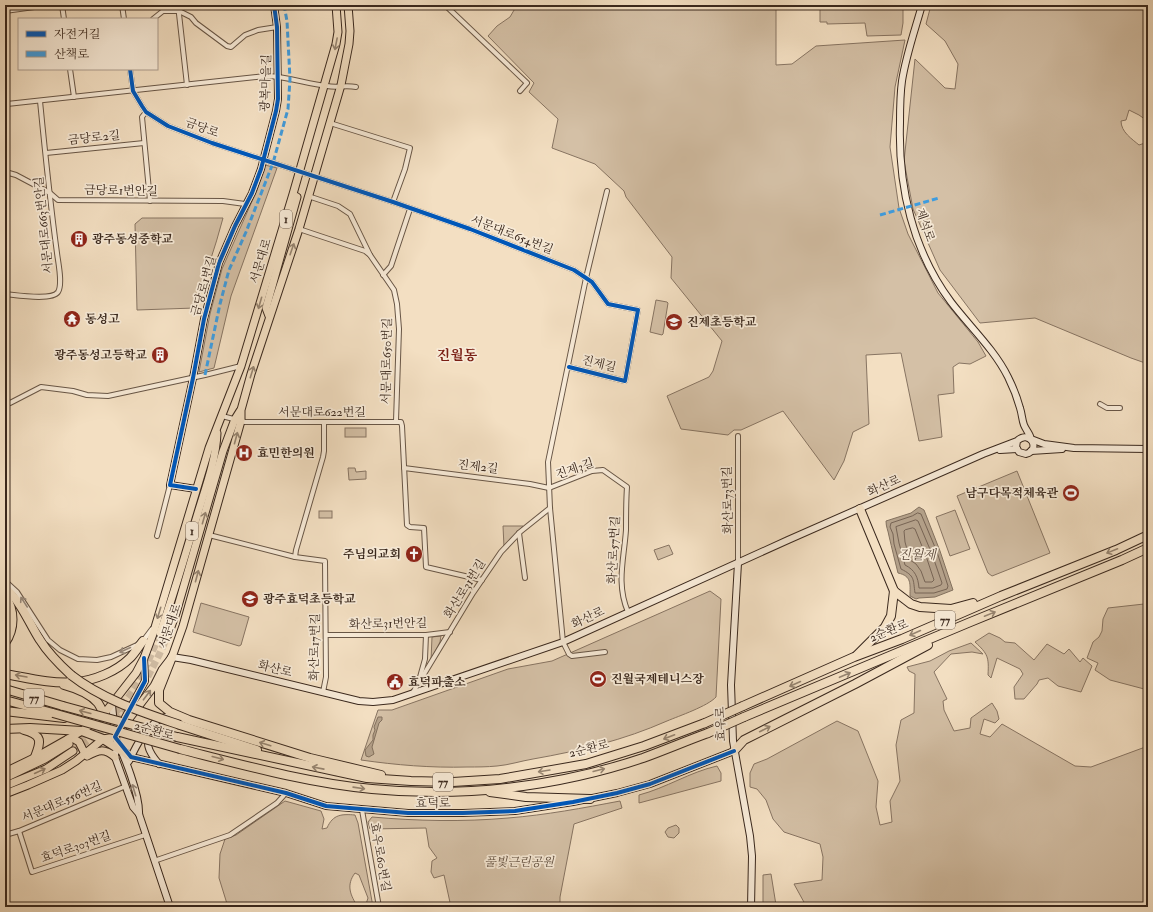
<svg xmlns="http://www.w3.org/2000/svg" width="1153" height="912" font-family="'IM FELL Double Pica','Noto Serif KR',serif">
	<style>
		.green { fill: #d4c0a6; stroke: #877462 }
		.water { fill: #b4a18a; stroke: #83715e }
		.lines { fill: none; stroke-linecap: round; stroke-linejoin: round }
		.shore { stroke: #776454; stroke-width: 1 }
		.primary-tunnel { stroke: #cebaa1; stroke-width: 7; stroke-dasharray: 7 3.5; stroke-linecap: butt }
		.street-casing { stroke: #685646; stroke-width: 6 }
		.secondary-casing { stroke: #3a281d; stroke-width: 8 }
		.primary-casing { stroke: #3a281d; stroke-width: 9 }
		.highway-casing { stroke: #3a281d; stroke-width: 10 }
		.street { stroke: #f7ead7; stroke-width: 4 }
		.secondary { stroke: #f7ead7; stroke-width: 6 }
		.primary { stroke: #f3dfc2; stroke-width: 7 }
		.highway { stroke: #f3dfc2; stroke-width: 8 }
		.highway-bridge-casing { stroke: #3a281d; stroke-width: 10; stroke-linecap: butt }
		.highway-bridge { stroke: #f3dfc2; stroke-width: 8 }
		.quiet { stroke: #3e9cdf; stroke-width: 3; stroke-dasharray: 6 3; stroke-linecap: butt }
		.cycleway-casing { stroke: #f7ead7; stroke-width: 6 }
		.cycleway { stroke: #0057b8; stroke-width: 4 }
		.oneway { stroke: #968470 }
		.oneway2 { stroke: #98897a }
		.labels { text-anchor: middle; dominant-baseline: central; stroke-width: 3.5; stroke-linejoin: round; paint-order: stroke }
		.shield { fill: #f7ead7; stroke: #736255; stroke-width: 1 }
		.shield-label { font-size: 11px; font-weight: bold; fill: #3a281d }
		.street-label { font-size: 12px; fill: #3a281d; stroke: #f7ead7 }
		.poi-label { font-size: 12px; font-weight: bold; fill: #3a281d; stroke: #f7ead7; text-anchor: start }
		.park-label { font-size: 12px; font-style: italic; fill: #604e3f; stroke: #f7ead7 }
		.water-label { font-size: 13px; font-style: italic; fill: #5f4c3e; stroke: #f7ead7 }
		.quarter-label { font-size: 14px; font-weight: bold; fill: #7a1f14; stroke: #f7ead7 }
	</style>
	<rect width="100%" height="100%" fill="#f3dfc2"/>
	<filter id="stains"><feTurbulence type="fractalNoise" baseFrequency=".005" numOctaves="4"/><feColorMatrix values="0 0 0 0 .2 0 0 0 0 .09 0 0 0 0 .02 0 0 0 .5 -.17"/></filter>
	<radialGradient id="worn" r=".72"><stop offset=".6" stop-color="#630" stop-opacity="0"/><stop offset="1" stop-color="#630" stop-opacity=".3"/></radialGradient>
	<g class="green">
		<path d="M517,5H776V65L792,64L816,46L905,40L895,87L890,147L899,208L908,234L938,293L978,342L986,356L970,364L959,363L953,367L954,393L938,395L942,437L919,441L901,353L866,355L869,424L853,432L844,461L834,480L783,411L741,430H734L728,435L681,429L667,396L709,377L713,371L722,341L671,278L672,257L626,197L624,191L595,164L552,148L558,119L529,92L534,83L488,36L497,26L510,17Z"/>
		<path d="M820,5H903V23L901,35L867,36L865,23L827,24V22H820Z"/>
		<path d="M931,5H1148V129L1147,128L1146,120L1139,115L1129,110L1126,120L1121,121C1121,132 1132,139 1139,145L1148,142V364L1131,358L1035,318L980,323L940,270L913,209L904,161L915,59L945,88L955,89L958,64L945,41L926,24Z"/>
		<path d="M265,165L277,168L231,296L214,368L199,372L210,314L222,269L257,190Z"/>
		<path d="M142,218H223C215,249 204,278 195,308L137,310L135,224Z"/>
		<path d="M656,300L667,302L668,303L663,334L662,335L650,332Z"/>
		<rect x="345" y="428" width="21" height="9"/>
		<path d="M348,468H355L356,472L366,471V479L349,480Z"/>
		<path d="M1017,471L1050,553L992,576L988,573L957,496Z"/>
		<path d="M955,510L970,549L950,556L936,517Z"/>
		<rect x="319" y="511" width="13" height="7"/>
		<path d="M503,526H523L504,547Z"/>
		<path d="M669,545L673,554L658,560L654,550Z"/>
		<path d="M710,591L721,599L716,697C708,706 679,716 667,721C624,740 579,751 533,759C521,761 509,765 497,766C487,767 477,767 467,767C431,768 396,765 361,760L378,710H392L508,669L552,661Z"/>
		<path d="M1148,602V690L1110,680L1095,670L1098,663L1087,658L1093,642L1099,637L1102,631L1103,619L1108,608L1144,604Z"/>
		<path d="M201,603L249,617L241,645L239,646L193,632Z"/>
		<path d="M989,633L1000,638L1005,642L1015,643L1034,660L1047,644L1064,654L1069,649L1080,662L1083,658L1092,666L1081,692L1058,686L1048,678L1039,680L1037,684L1024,699H1015L1014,687L1023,674L1020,669L997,658L991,678L988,675C989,657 988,654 975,642Z"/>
		<path d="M441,636L440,642L431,660L432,637Z"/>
		<path d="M971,643L983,654L972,652L951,654L934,672L947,699L943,701L944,710L954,731L970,728L971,718L992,703L997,711L999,719L995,723L984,719L980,734L990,737L1002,724L1075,766L1091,767L1148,746V907H763V875L771,874L776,905L805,904L794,884L822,880L823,857L820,844L784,832L773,819L766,800L757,789L750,787V773L754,764L767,759L837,721L858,731L878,781L876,807L880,825L892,822L890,801L900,781L896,745L901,720L914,713L915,674L909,671L907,667L930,661L949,651Z"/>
		<path d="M717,766L721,773V781L639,803V795C666,788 690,772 717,766Z"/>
		<path d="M285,801L321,811L324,819L322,829L327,828C333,814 342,814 355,815L358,823L373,907H365L368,898L359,875L355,873C346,885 350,895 358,907H228L219,878L220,854L225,839L236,835Z"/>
		<path d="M620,801L622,808L574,824L560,897V907H451L444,875L434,878L431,872L432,861L437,858L429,847L426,828L370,829L368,822L372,817C417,821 463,822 508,818C546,815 583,808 620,801Z"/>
		<path d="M676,825L679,828V833L674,838L668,837L665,832L668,828Z"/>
	</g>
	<g class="water">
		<path d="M919,507L924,510L940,551L953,590L935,597L919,598L916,599L910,596C910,584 912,576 898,573C895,561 892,549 889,536C888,530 886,527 886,521L911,513Z"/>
		<path d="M378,717H382V720L379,723L372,747L374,754L369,757L366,756L365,750L373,740V735L375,730L374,727Z"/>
	</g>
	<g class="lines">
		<g class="shore">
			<path d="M918,513L921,514L937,552L948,586L947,589L934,593H915C913,579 915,576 901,569L894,544L893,534L890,527L891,523L912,516Z"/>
			<path d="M916,520L918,521L932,554L942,583L941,585L933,588H919C918,577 915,570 905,565L899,543L896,527Z"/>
			<path d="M913,528L915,529L926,556L934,580L932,582H925L921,571L916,564L910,560L905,542L904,531L905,530Z"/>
		</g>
		<g class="primary-tunnel">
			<path d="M143,686L159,655L168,635"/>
			<path d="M71,743C84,734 98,726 110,717C135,697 148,662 160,633"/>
			<path d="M73,751L115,721L132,703"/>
		</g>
		<g class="street-casing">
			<g id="street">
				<path d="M62,5L64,19"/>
				<path d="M122,5L124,19"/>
				<path d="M178,5L187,85"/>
				<path d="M445,5L527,83L520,91"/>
				<path d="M5,11L49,5"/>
				<path d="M153,19L163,11H179L191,17L196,23L227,46L231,47L245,35L258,30L277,27"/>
				<path d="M5,23V5"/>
				<path d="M5,27L7,95L5,116"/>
				<path d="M70,69L74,97"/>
				<path d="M130,69L133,91L142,106L146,112L168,126L212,143L393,202L470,229L574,270L592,282L608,304L638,310L625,381L569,367"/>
				<path d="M7,104L265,76C286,76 307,84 327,86C337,88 345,85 356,87"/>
				<path d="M146,112L142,117L150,201"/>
				<path d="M330,123L410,148L405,169L393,202"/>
				<path d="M5,139L6,156"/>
				<path d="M46,153L144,143"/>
				<path d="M5,175L9,173L16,175L50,193L58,200L223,201L245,204"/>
				<path d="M308,196L338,206L350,214L370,255L394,290L397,304L399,329L396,421"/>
				<path d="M299,229L365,251L370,255"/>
				<path d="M383,275L391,266L410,209"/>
				<path d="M5,294C16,295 52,301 58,292C63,284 58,262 57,253C50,202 45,152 40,101"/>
				<path d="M10,403L41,387L73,391L87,395L108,396L205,375L241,366"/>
				<path d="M1100,404L1107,408H1120"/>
				<path d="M222,416L245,422H401L402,426L407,525L410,527L424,528L426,567L482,580"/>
				<path d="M738,436V563"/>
				<path d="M404,468L530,484L549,488L592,471L603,470L627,487C626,501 626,516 626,530C624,559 616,584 628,612"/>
				<path d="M519,533L525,578"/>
				<path d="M209,535L295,557L325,561L326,677L323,692"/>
				<path d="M157,536L170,485"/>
				<path d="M295,557L296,550L323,457L324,451V422"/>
				<path d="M5,581L17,592L48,640L60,650L78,659L97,660L111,657L137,645L143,641L152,629"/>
				<path d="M326,635H426L450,632"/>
				<path d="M605,652L572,656L569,654L563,642L550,508L548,462L586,278L607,191"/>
				<path d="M420,677L425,659L426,635"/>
				<path d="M412,694L473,593L501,552L520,532L550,508"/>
				<path d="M362,810L379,907"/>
				<path d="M19,831L32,872L145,835"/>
				<path d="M5,835L19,831L126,786"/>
				<path d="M154,861L230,835L277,803L286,793"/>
			</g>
		</g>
		<g class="secondary-casing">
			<g id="secondary">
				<path d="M922,5C915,30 906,55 902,81C900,95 900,109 900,123C898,187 913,251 951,302C970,327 994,349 1008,377C1013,387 1017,397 1020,408C1022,414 1022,420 1024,425C1026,430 1030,434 1031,439L1044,444L1074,448L1148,449"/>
				<path d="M1000,450L1017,449"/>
				<path d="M1031,451L1062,449"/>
				<path d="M196,489L170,485L193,378L204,319L219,263L235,226L252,193L261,169L276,111L278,99L277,27L274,5"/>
				<path d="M738,563L731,685L733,741L750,836L752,856L751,907"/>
				<path d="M172,657L191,660L359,701L373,702L393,700L563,642L788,540L983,454L1017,441C1029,429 1042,449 1026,454L1019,452L1016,447L1017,441"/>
				<path d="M112,705L115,734"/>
				<path d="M121,725L145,681L144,658"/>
				<path d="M152,726C145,744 147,750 159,764"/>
				<path d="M115,737C124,755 140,795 139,814L170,907"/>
				<path d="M115,753V757L133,807L139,814"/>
				<path d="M131,757L286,793L326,806L408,813H463L515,811L573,802L617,793L650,784L734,751"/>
				<path d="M129,761C136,746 147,723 165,717C168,716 174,717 177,718"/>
			</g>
		</g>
		<g class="primary-casing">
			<g id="primary">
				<path d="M269,316L266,308L297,197L295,196L292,201"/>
				<path d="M160,633C174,594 185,555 197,516C205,489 216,461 217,433"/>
				<path d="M168,635L176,613L223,451L235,419L240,411"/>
				<path d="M68,739H74L79,742L85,754"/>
				<path d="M87,756C99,750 104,748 115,757"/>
				<path d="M5,772L36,757L82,731L104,714L136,673L144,658L153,634L209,448L241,366L293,194L336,44L338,32L336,5"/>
				<path d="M5,778L45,759L69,744"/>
				<path d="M5,786L46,769L73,751"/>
				<path d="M5,794L28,785L62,770L76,761L103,739L115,737L154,686L162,670L172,657L183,626L241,421V410L251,374L299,229L341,85L349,44L350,31L348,5"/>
			</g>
		</g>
		<g class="highway-casing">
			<g id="highway">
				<path d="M860,509L894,591L911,604L920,607L951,609L973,603"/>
				<path d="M5,588C21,601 29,623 40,640C48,653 59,664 71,675"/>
				<path d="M5,596C15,610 15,629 5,643"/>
				<path d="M857,655L885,627L891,616L894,591"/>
				<path d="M172,657L159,690V703L170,712L189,720L310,758L381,775"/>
				<path d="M5,674C28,678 51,684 75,682C94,681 117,671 130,658C135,653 139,646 143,641"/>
				<path d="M64,685C75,688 90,694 98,703C100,706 102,710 104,714"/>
				<path d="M5,689L63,706"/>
				<path d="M5,700L53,713"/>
				<path d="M743,706L854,657L902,639L1001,596L1116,550L1148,535"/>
				<path d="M5,711L64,718"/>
				<path d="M744,717L968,623L1122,560L1148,548"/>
				<path d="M180,725L257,750"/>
				<path d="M5,729L30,728L82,731L103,739L131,757"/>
				<path d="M24,730C43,735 41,742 35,757"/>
				<path d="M177,737L367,778L411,781L453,782L500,779L586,764L644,746L705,723"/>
				<path d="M180,749C243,765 307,783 372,789C462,798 557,787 643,758C665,750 686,741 708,733"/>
				<path d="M734,751L744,740L855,684L928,645"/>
				<path d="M490,792L526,797L590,799"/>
			</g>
		</g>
		<use href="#street" class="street"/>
		<use href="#secondary" class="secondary"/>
		<use href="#primary" class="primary"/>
		<use href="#highway" class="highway"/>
		<g class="highway-bridge-casing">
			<g id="highway-bridge">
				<path d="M71,675C103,700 142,712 180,725"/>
				<path d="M63,706L177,737"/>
				<path d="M53,713L180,749"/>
				<path d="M705,723L743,706"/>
				<path d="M708,733L744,717"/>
			</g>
		</g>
		<use href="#highway-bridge" class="highway-bridge"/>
		<g class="quiet">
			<path d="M880,215L939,198"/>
			<path d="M205,375L220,304L229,270L246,232L273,163L288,109L290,79L287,21L284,5"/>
		</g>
		<g class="cycleway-casing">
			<g id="cycleway">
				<path d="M130,69L133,91L142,106L146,112L168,126L212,143L393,202L470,229L574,270L592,282L608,304L638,310L625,381L569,367"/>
				<path d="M196,489L170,485L193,378L204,319L219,263L235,226L252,193L261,169L276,111L278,99L277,27L274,5"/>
				<path d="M144,658L145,681L115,737L131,757L286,793L326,806L408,813H463L515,811L573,802L617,793L650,784L734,751"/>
			</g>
		</g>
		<use href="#cycleway" class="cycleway"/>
	</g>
	<defs><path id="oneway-shaft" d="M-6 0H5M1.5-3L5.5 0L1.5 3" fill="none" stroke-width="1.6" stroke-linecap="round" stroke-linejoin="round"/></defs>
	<g class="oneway">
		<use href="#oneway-shaft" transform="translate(336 44) rotate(101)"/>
		<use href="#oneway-shaft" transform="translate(292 249) rotate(-71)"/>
		<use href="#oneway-shaft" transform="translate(260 303) rotate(106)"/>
		<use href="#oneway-shaft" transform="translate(252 372) rotate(-73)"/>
		<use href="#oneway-shaft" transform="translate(236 438) rotate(-75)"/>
		<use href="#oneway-shaft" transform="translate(204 518) rotate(-74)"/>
		<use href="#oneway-shaft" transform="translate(1112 551) rotate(158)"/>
		<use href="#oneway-shaft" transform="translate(197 576) rotate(-75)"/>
		<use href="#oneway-shaft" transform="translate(159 613) rotate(107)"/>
		<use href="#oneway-shaft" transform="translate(990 614) rotate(-22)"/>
		<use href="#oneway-shaft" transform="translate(915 633) rotate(156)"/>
		<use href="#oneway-shaft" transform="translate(845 675) rotate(-23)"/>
		<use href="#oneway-shaft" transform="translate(21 676) rotate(-170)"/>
		<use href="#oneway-shaft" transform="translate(795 684) rotate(156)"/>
		<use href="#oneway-shaft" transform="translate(147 695) rotate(-53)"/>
		<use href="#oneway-shaft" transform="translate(85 712) rotate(-165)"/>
		<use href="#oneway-shaft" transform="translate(765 729) rotate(-27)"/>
		<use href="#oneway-shaft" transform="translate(669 737) rotate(159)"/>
		<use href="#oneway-shaft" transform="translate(265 744) rotate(-163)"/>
		<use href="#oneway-shaft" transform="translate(218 758) rotate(15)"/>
		<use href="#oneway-shaft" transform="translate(318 768) rotate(-169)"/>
		<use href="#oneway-shaft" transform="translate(599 770) rotate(-14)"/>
		<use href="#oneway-shaft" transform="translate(40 771) rotate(-25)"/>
		<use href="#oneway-shaft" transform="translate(544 771) rotate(171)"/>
		<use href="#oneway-shaft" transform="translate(359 788) rotate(8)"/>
	</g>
	<g class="oneway2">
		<use href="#oneway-shaft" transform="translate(24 602) rotate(-123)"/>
		<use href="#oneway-shaft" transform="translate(125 650) rotate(156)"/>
		<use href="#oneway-shaft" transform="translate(134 790) rotate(-107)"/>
	</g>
	<defs>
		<g id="building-disc" transform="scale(0.9)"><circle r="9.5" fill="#8f2418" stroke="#f7ead7"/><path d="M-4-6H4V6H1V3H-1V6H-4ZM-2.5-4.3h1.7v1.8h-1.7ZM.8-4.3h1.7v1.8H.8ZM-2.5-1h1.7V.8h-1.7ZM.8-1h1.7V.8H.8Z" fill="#fff"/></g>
		<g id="temple-disc" transform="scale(0.9)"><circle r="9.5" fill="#8f2418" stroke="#f7ead7"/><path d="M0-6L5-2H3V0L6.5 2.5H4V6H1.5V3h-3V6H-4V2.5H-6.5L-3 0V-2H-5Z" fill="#fff"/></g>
		<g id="school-disc" transform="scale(0.9)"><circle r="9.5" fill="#8f2418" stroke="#f7ead7"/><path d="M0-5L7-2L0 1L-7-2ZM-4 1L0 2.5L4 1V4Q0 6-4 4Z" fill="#fff"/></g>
		<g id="hospital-disc" transform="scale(0.9)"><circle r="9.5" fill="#8f2418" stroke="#f7ead7"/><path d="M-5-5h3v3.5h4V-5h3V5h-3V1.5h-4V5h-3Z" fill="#fff"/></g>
		<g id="stadium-disc" transform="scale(0.9)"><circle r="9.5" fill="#8f2418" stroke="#f7ead7"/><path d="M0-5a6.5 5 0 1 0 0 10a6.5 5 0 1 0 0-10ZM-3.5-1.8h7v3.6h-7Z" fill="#fff"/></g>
		<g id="church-disc" transform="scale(0.9)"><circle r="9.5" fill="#8f2418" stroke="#f7ead7"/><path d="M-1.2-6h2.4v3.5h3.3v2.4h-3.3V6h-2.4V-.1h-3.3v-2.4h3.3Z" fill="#fff"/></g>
		<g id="civic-disc" transform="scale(0.9)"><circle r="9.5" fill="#8f2418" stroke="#f7ead7"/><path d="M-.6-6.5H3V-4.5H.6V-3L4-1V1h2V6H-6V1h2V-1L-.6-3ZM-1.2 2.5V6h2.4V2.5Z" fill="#fff"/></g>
	</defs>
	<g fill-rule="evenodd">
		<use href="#building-disc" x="79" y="239"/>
		<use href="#temple-disc" x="72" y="319"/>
		<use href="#school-disc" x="674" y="322"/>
		<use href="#building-disc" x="160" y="355"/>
		<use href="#hospital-disc" x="244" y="453"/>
		<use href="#stadium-disc" x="1071" y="493"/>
		<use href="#church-disc" x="414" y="554"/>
		<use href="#school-disc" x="250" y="599"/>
		<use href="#stadium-disc" x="598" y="679"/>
		<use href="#civic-disc" x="395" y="682"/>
	</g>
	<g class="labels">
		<g class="shield">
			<rect x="280" y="210" width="12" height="18" rx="3"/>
			<rect x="186" y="522" width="12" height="18" rx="3"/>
			<rect x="935" y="611" width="20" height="18" rx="3"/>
			<rect x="24" y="689" width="20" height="18" rx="3"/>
			<rect x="433" y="773" width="20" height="18" rx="3"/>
		</g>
		<g class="shield-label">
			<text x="286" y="219">1</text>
			<text x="192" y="531">1</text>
			<text x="945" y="620">77</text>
			<text x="34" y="698">77</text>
			<text x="443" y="782">77</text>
		</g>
		<g class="street-label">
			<text transform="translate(266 83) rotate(-88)">광복마을길</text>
			<text transform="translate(202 128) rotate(20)">금당로</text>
			<text transform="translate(94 138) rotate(-6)">금당로2길</text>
			<text transform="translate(121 191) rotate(1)">금당로1번안길</text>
			<text transform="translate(44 225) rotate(-96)">서문대로663번안길</text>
			<text transform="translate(925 225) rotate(71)">제석로</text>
			<text transform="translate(512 235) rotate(21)">서문대로654번길</text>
			<text transform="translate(261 261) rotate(-73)">서문대로</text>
			<text transform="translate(204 286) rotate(-74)">금당로1번길</text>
			<text transform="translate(387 361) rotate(-89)">서문대로650번길</text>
			<text transform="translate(599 364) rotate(14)">진제길</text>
			<text x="322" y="412">서문대로622번길</text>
			<text transform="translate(478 467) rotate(7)">진제2길</text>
			<text transform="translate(575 469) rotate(-19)">진제3길</text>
			<text transform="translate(884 486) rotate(-24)">화산로</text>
			<text transform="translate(728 500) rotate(-91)">화산로73번길</text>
			<text transform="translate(614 550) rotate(-87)">화산로57번길</text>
			<text transform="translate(465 589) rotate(-58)">화산로31번길</text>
			<text transform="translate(588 618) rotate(-25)">화산로</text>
			<text transform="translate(388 624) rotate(-1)">화산로31번안길</text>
			<text transform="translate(170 626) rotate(-71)">서문대로</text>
			<text transform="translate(889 631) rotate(-22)">2순환로</text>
			<text transform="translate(315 647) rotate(-89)">화산로17번길</text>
			<text transform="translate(275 669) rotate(14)">화산로</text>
			<text transform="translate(721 724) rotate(-92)">효우로</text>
			<text transform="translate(154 731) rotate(16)">2순환로</text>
			<text transform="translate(589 749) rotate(-14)">2순환로</text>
			<text transform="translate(62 802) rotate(-23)">서문대로556번길</text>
			<text x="433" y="803">효덕로</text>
			<text transform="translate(76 847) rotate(-19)">효덕로303번길</text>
			<text transform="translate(380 857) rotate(80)">효우로60번길</text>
		</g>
		<g class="poi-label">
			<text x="92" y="239">광주동성중학교</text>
			<text x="85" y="319">동성고</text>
			<text x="687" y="322">진제초등학교</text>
			<text x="147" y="355" text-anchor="end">광주동성고등학교</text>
			<text x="257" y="453">효민한의원</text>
			<text x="1058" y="493" text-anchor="end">남구다목적체육관</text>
			<text x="401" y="554" text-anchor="end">주님의교회</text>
			<text x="263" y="599">광주효덕초등학교</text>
			<text x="611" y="679">진월국제테니스장</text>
			<text x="408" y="682">효덕파출소</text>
		</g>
		<g class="park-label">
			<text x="519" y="862">풀빛근린공원</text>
		</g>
		<g class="water-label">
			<text x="917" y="555">진월제</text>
		</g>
		<g class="quarter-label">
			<text x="457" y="355">진월동</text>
		</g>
	</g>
	<rect width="1153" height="912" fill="none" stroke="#f3dfc2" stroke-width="20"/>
	<rect x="6" y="6" width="1141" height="900" fill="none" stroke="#3a281d" stroke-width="2"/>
	<rect x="10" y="10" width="1133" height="892" fill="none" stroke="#3a281d"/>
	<rect x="18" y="18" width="140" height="52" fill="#f7ead7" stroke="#ab9c8d"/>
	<rect x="26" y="31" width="20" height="6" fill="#0057b8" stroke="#ab9c8d"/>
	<text x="54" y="38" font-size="12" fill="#3a281d">자전거길</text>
	<rect x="26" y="51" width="20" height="6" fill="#3e9cdf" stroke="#ab9c8d"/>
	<text x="54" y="58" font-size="12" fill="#3a281d">산책로</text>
	<rect width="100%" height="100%" filter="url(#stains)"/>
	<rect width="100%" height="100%" fill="url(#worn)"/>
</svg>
